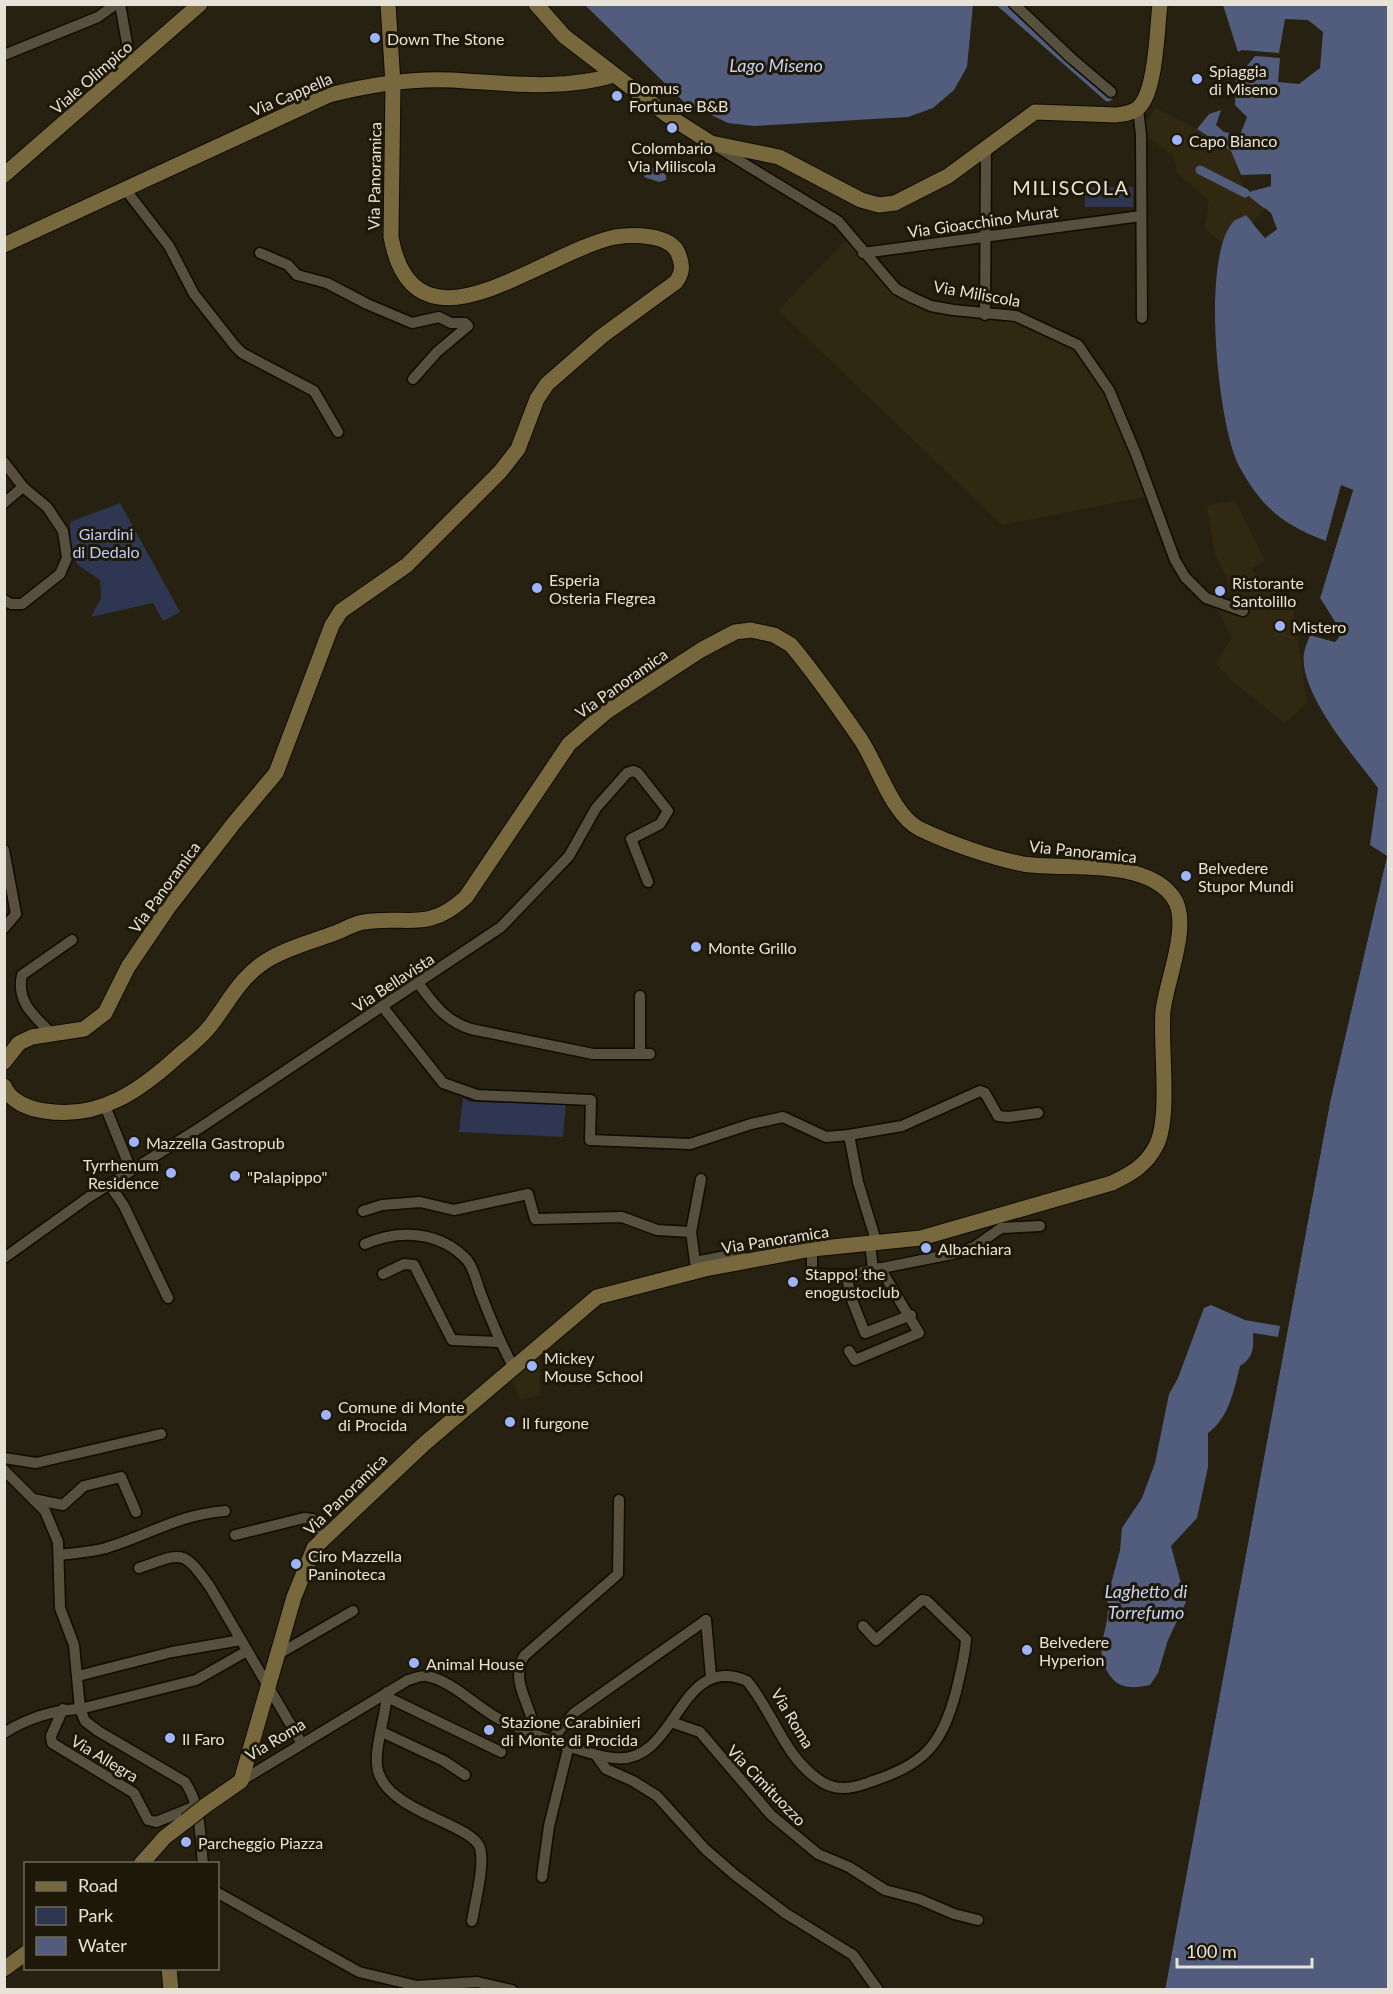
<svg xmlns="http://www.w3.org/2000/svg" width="1393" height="1994" font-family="Lato,sans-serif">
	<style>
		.built { fill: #312811 }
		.green { fill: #2e3652 }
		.water { fill: #525c7c }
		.pier { fill: #272111 }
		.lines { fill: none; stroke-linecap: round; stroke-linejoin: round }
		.canal { stroke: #525c7c; stroke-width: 9 }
		.street-casing { stroke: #100a01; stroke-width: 13 }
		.secondary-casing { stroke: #100a01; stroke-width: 17 }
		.street { stroke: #57503e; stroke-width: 10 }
		.secondary { stroke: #78683e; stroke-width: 15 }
		.secondary-bridge-casing { stroke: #100a01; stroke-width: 17; stroke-linecap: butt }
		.secondary-bridge { stroke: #78683e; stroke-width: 15 }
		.poi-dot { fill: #9eb4fd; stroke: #1e1808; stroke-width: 2 }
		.labels { text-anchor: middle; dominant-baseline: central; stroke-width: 6; stroke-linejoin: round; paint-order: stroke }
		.poi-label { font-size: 16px; fill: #e6e2d8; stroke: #1e1808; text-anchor: start }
		.street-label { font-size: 16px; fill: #e6e2d8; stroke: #1e1808 }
		.park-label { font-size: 16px; fill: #becdfc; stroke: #1e1808 }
		.water-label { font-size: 18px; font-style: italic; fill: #c7d2f6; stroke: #1e1808 }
		.quarter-label { font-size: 20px; letter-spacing: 1.5px; fill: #e6e2d8; stroke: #1e1808 }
	</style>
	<rect width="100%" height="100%" fill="#272111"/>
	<g class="built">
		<path d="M1155,108L1197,129L1231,151L1245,193L1265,208L1252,223L1246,216L1234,221L1222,243L1205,229L1209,200L1177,173L1174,157L1141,131Z"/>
		<path d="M846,240L888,287L908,299L1012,320L1062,341L1077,352L1107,386L1149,496L1002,525L778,310Z"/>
		<path d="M1235,501L1265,561L1250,569L1293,607L1307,703L1285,723L1234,683L1216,664L1232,637L1214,604L1241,608L1215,554L1207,505Z"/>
		<path d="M539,1353L540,1395L521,1400L511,1379Z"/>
	</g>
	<g class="green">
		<rect x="1085" y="187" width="48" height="20"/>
		<path d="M120,503L180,612L163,621L153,603L91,617L101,598L100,580L78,565L72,556L70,522Z"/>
		<path d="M463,1098L470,1102L566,1104L563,1137L459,1132Z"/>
	</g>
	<g class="water">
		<path d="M585,5H973L967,67L954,90L933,108L908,117L754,126L728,123L684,102Z"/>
		<path d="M1223,5H1388V1989L1165,1990L1330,1102L1387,856L1370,845L1378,788C1355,757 1298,693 1304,653C1305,647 1308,641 1310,635L1335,642L1342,633L1320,598L1353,490L1341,486L1326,541C1282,524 1262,508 1239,466C1218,427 1200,255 1234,221C1236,219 1243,217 1246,215L1265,238L1277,229L1270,213L1245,193L1271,186V174L1241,175L1231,151L1197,129L1209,114L1233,106L1238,52Z"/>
		<path d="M651,167L666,174V180L659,182L644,177L647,169Z"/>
		<path d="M1211,1305L1245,1320L1280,1326L1278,1337L1253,1333C1254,1348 1253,1358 1240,1366C1234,1390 1229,1418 1208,1433V1467L1197,1518L1171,1546L1186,1602L1168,1640L1158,1673L1150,1685C1136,1688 1121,1690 1111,1677C1089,1648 1113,1629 1107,1599L1120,1550L1122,1528L1142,1498L1155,1463L1169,1394L1178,1378L1204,1308Z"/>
	</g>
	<g class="pier">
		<path d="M1285,19L1308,20L1323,32L1320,68L1299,84L1278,82L1280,58L1255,56L1242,72L1236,74L1235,105L1247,117L1240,135L1224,132L1216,125L1222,107L1230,104L1235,53L1242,50L1279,53Z"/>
		<path d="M1265,208L1271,213L1277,229L1265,238L1254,225L1255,222L1265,234L1273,228L1268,215L1263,211Z"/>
		<path d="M1341,485L1353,490L1320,598L1342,633L1335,642L1314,636L1315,633L1334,639L1339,633L1317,598L1350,492L1343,489L1329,542L1325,544Z"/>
		<path d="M1377,850L1387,856L1330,1102L1165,1989L1162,1990L1327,1101L1384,857Z"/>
	</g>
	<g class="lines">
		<g class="canal">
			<path d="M1002,4L1108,97"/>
			<path d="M1200,170L1245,193"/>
		</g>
		<g class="street-casing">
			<g id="street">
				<path d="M120,4L131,66"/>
				<path d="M1014,4L1071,58L1111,92"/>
				<path d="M4,55L98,17L116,4"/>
				<path d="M1138,108L1141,135L1142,318"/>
				<path d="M717,147L838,221L896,289L913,298L931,306L953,310L1016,316L1078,345L1109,390L1136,454L1175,560L1185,577L1206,598L1243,611"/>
				<path d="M125,189L169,246L194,294L235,346L242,353L314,391L338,432"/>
				<path d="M260,253L288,265L297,275L327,283L367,304L412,323L439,317L451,323H465L468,326L437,352L413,379"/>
				<path d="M863,253L1141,216"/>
				<path d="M985,315L986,149"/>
				<path d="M4,462L23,487L47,507L63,531L67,558L60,574L22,604H11L4,600"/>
				<path d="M4,503L23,487"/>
				<path d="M4,850L16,914L4,928"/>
				<path d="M418,983C434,1004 445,1021 471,1029L593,1054H650"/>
				<path d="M382,1006L443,1083L477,1095L591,1100L590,1140L690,1144L751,1124L783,1117L826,1137L849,1135L902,1126L980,1091L985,1093L998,1116L1009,1117L1038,1113"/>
				<path d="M50,1032C33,1015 16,1001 22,975L72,940"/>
				<path d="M640,1054V996"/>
				<path d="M105,1106L131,1170"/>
				<path d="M849,1135L858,1182L877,1244"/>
				<path d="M109,1184L124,1206L168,1298"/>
				<path d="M363,1211L382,1205L420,1202L454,1210L528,1194L535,1219L622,1217L657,1230L691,1232L695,1262L741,1253L743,1263"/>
				<path d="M691,1232L701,1179"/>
				<path d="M365,1244C399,1229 440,1231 467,1260C474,1268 477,1284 481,1294C491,1320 501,1345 515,1370"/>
				<path d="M870,1244L873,1269"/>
				<path d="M812,1249V1274L847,1275L957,1253L974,1247L1001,1228L1040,1226"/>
				<path d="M4,1258L89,1197L198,1129L501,927L569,856L596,808L627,773L633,771L638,773L668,811L660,824L631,839L648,882"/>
				<path d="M383,1274L404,1264L414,1265L452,1340L499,1342"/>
				<path d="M847,1275L850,1295L865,1333L911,1315"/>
				<path d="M849,1351L855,1360L919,1333L880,1268"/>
				<path d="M4,1458L36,1463L161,1434"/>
				<path d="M4,1470L45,1511L58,1542L60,1608L74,1645L80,1709L85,1721L98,1731L185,1782C201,1805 200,1837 203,1864"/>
				<path d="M33,1499L63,1505L84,1486L121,1477L136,1512"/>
				<path d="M235,1535L304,1518L313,1519L322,1540"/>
				<path d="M60,1555C75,1553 92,1552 106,1548C150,1535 176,1515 225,1511"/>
				<path d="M139,1568C183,1553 182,1548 210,1587L302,1744"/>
				<path d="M706,1620L711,1677"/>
				<path d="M277,1655L353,1611"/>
				<path d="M78,1676L172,1652L241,1640"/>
				<path d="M387,1692C387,1714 371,1754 379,1774C393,1813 472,1824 480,1848C485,1865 475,1903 472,1921"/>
				<path d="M387,1697L501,1752"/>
				<path d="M63,1709L51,1736L52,1743L134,1793L148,1820L156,1822L196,1806"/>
				<path d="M671,1722L700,1732L771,1815L818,1854L849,1867L885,1890L919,1899L954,1914L978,1920"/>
				<path d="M382,1732L444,1761L465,1775"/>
				<path d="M534,1732C533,1705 509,1684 524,1656L618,1574L619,1500"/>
				<path d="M4,1733C28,1718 52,1710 80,1709L196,1680L247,1651"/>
				<path d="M552,1739L574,1713L706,1620"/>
				<path d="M596,1755L606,1769L633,1781L657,1796L705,1849L735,1875L785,1913L853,1955L878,1990"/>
				<path d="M241,1781L408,1680C413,1679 421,1675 426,1676C450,1679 479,1709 501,1720C525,1732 587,1755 614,1758C678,1766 677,1651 747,1681C774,1713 783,1755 819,1780C835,1792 853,1789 870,1782C924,1764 941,1747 956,1692C960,1674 965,1657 966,1639L927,1601L922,1600L876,1640L863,1626"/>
				<path d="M542,1877L549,1826L569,1745"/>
				<path d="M218,1893L359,1972L417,1986L477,1982L512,1990"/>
			</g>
		</g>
		<g class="secondary-casing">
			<g id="secondary">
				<path d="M536,4L564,36L667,115L711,143L779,157L861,200L879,205L895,203L948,176L1035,112L1116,115C1124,114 1133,113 1139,107C1156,91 1157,29 1160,4"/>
				<path d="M4,175L200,4"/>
				<path d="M4,245L329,95C368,85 410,78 451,80C505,83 562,91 614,75"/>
				<path d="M4,1062L19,1043L32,1037L84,1029L105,1013L128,967L168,908L234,823L276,773L332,625L341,611L407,565L500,472L518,449L537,399L547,384L602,336L676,282C683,272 683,265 678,253C670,234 632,234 615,237C566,247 486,305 439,297C408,293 396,264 391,237L393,84L388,4"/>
				<path d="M4,1086C10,1102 30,1109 45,1111C99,1120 141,1090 178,1056C190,1046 202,1037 211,1025C230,1000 242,974 271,958C290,947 314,941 335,933C344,930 354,923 364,922C408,915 427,933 466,897L569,744L606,712L701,650L735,632L751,630L774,635L791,645C816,675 839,708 861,740C878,766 893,816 920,829C949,843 992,858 1023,864C1067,871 1144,857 1173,897C1192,923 1166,981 1163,1011C1160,1046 1171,1118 1156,1146C1146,1166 1130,1174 1112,1183L921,1238L812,1249L705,1269L597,1297L424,1444L314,1548L294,1597L241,1781L205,1806"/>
				<path d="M141,1864L165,1837L186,1821"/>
				<path d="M169,1968L171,1990"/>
				<path d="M4,1969L26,1953"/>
			</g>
		</g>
		<use href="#street" class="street"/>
		<use href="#secondary" class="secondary"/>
		<g class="secondary-bridge-casing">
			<path id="secondary-bridge" d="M186,1821L205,1806"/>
		</g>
		<use href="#secondary-bridge" class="secondary-bridge"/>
	</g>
	<g class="poi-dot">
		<circle cx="375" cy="38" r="6"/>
		<circle cx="1197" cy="79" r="6"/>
		<circle cx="617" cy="96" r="6"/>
		<circle cx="672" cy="128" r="6"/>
		<circle cx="1177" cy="140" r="6"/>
		<circle cx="537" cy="588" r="6"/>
		<circle cx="1220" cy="591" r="6"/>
		<circle cx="1280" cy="626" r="6"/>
		<circle cx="1186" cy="876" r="6"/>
		<circle cx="696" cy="947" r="6"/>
		<circle cx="134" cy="1142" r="6"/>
		<circle cx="171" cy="1173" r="6"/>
		<circle cx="235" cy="1176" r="6"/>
		<circle cx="926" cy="1248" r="6"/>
		<circle cx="793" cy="1282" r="6"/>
		<circle cx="532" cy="1366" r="6"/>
		<circle cx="326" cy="1415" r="6"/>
		<circle cx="510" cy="1422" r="6"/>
		<circle cx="296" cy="1564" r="6"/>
		<circle cx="1027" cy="1650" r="6"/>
		<circle cx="414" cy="1663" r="6"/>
		<circle cx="489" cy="1730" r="6"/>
		<circle cx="170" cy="1738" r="6"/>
		<circle cx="186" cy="1842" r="6"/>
	</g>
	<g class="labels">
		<g class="poi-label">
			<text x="387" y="38">Down The Stone</text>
			<text x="1209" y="70">Spiaggia<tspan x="1209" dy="18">di Miseno</tspan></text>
			<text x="629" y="87">Domus<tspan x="629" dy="18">Fortunae B&amp;B</tspan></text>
			<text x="1189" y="140">Capo Bianco</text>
			<text x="672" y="147" text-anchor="middle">Colombario<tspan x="672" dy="18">Via Miliscola</tspan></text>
			<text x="549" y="579">Esperia<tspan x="549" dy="18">Osteria Flegrea</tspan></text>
			<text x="1232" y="582">Ristorante<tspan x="1232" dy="18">Santolillo</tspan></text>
			<text x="1292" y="626">Mistero</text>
			<text x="1198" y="867">Belvedere<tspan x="1198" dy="18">Stupor Mundi</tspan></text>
			<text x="708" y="947">Monte Grillo</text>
			<text x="146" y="1142">Mazzella Gastropub</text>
			<text x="159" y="1164" text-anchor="end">Tyrrhenum<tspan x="159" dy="18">Residence</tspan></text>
			<text x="247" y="1176">"Palapippo"</text>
			<text x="938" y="1248">Albachiara</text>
			<text x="805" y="1273">Stappo! the<tspan x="805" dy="18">enogustoclub</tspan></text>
			<text x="544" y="1357">Mickey<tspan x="544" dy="18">Mouse School</tspan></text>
			<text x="338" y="1406">Comune di Monte<tspan x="338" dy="18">di Procida</tspan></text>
			<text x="522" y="1422">Il furgone</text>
			<text x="308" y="1555">Ciro Mazzella<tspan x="308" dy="18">Paninoteca</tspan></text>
			<text x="1039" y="1641">Belvedere<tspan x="1039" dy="18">Hyperion</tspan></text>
			<text x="426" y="1663">Animal House</text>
			<text x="501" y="1721">Stazione Carabinieri<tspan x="501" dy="18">di Monte di Procida</tspan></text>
			<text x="182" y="1738">Il Faro</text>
			<text x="198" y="1842">Parcheggio Piazza</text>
		</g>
		<g class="street-label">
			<text transform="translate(91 77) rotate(-41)">Viale Olimpico</text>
			<text transform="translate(291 94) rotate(-23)">Via Cappella</text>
			<text transform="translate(374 176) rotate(-89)">Via Panoramica</text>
			<text transform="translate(983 221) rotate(-8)">Via Gioacchino Murat</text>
			<text transform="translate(977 293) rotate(10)">Via Miliscola</text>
			<text transform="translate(621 683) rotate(-35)">Via Panoramica</text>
			<text transform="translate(1083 851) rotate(6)">Via Panoramica</text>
			<text transform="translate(164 887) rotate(-54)">Via Panoramica</text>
			<text transform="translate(393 982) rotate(-33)">Via Bellavista</text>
			<text transform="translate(775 1239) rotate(-9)">Via Panoramica</text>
			<text transform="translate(345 1494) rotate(-44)">Via Panoramica</text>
			<text transform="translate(793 1718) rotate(59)">Via Roma</text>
			<text transform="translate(275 1739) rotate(-31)">Via Roma</text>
			<text transform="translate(105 1758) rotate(31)">Via Allegra</text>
			<text transform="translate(767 1785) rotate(46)">Via Cimituozzo</text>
		</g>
		<g class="park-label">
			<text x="106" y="533">Giardini<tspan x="106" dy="18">di Dedalo</tspan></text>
		</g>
		<g class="water-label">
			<text x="776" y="65">Lago Miseno</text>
			<text x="1146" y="1591">Laghetto di<tspan x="1146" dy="21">Torrefumo</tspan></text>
		</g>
		<g class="quarter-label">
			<text x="1071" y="187">MILISCOLA</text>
		</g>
	</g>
	<rect width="1393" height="1994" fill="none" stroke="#e6e2d8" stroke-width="12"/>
	<rect x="24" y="1862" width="195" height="108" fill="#1e1808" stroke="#6e695b" stroke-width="1.5"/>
	<rect x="36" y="1882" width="30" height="9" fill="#78683e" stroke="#6e695b" stroke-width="1.5"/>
	<text x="78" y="1892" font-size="18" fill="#e6e2d8">Road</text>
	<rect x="36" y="1907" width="30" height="18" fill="#2e3652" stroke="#6e695b" stroke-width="1.5"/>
	<text x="78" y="1922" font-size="18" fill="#e6e2d8">Park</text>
	<rect x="36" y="1937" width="30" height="18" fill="#525c7c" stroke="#6e695b" stroke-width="1.5"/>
	<text x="78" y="1952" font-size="18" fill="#e6e2d8">Water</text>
	<path d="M1177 1958v9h135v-9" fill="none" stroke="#e6e2d8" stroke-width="3"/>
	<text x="1186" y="1958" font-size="18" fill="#e6e2d8" stroke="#1e1808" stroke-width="4.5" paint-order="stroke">100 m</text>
</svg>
